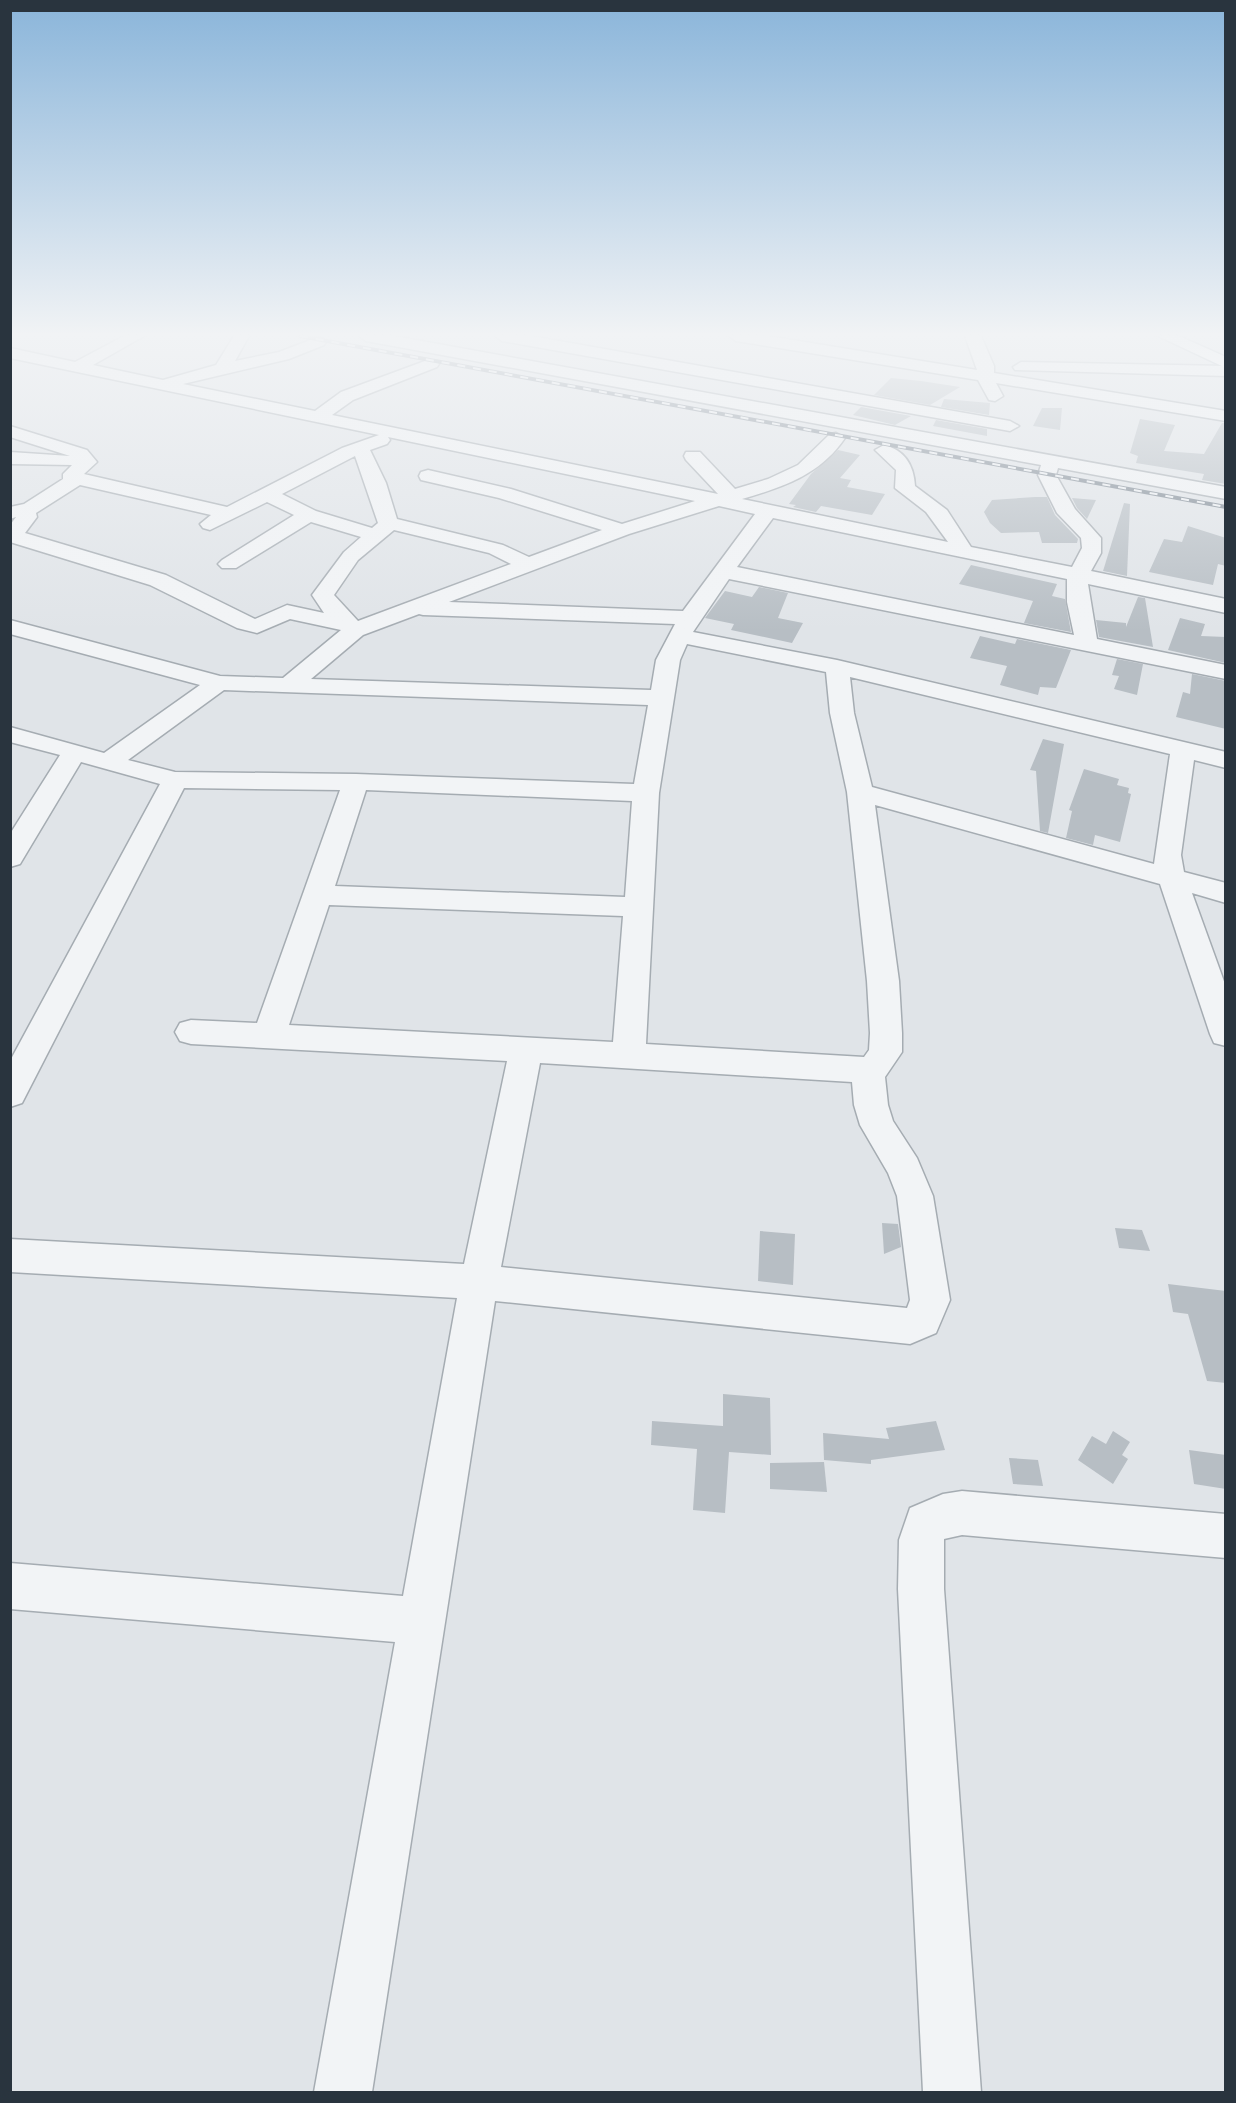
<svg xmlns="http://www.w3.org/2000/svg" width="1236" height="2103" font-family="'Space Grotesk',sans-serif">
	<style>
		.building { fill: #b7bec4 }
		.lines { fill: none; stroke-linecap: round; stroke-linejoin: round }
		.minor-casing { stroke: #a5acb2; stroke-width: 3 }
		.major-casing { stroke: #a0aab2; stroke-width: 3 }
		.minor { fill: #f2f4f6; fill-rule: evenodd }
		.major { fill: #fff; fill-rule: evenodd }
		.rail-casing { stroke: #7a8590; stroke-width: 4 }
		.rail { stroke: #eff2f5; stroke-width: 2; stroke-dasharray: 8; stroke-linecap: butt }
	</style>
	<rect width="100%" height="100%" fill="#e0e4e8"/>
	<g class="building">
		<path d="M891,378L921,381L960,387L930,405L874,395Z"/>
		<path d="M944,399L990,403L989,415L941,407Z"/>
		<path d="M861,407L911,416L895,425L853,415Z"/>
		<path d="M1042,408H1062L1060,430L1033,426Z"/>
		<path d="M1140,419L1175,425L1164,451L1204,454L1222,423H1226V484L1202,480L1204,474L1136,463L1138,456L1130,453Z"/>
		<path d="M936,420L987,429V436L933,426Z"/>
		<path d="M838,450L860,455L840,478L851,480L847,487L885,494L872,515L821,506L816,512L793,507L796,505L789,504L811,474Z"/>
		<path d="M1035,497H1047L1055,515L1078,539L1077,543H1042L1039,532L1001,533L990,523L984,512L992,500Z"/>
		<path d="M1072,498L1096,500L1087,519L1077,508Z"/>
		<path d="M1124,503L1130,504L1127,576L1103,571Z"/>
		<path d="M1188,526L1226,538V566L1218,564L1213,585L1149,572L1164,539L1182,542Z"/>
		<path d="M971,565L1057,584L1052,596L1065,599L1071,632L1024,623L1033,601L959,584Z"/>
		<path d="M759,587L788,593L778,618L803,623L792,643L731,630L734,624L705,618L725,591L752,597Z"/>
		<path d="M1138,597L1145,598L1153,647L1099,637L1096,620L1126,623V627Z"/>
		<path d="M1180,618L1205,624L1201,636L1226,637V663L1168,650Z"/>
		<path d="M980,636L1015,644L1017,639L1071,650L1056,688L1040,687L1038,695L1000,685L1007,666L970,658Z"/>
		<path d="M1117,659L1143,664L1137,695L1114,689L1119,676L1112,675Z"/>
		<path d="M1192,674L1226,681V729L1176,717L1183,692L1190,694Z"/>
		<path d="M1043,739L1064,744L1048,833L1040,831L1036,771L1030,770Z"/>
		<path d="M1084,769L1119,779L1117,785L1129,788L1128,793L1131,794L1120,842L1095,835L1093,845L1066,838L1072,811L1069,810Z"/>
		<path d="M882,1223L898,1224L901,1247L884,1254Z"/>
		<path d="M1115,1228L1142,1230L1150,1251L1119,1248Z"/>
		<path d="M760,1231L795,1234L793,1285L758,1281Z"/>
		<path d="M1168,1284L1226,1291V1383L1207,1381L1188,1314L1173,1312Z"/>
		<path d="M723,1394L770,1398L771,1455L729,1452L725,1513L693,1510L697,1449L651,1445L652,1421L723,1426Z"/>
		<path d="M936,1421L945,1450L871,1460V1464L824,1460L823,1433L889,1439L886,1428Z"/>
		<path d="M1113,1431L1130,1442L1122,1455L1128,1459L1113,1484L1078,1460L1092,1436L1106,1444Z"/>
		<path d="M1189,1450L1226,1455V1489L1194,1484Z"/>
		<path d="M1009,1458L1038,1460L1043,1486L1013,1484Z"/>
		<path d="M824,1462L827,1492L770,1489V1463Z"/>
	</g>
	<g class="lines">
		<g class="minor-casing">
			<g id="minor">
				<path d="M124,336H144L93,365L163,380L216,365L234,336H249L235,361L279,352L318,337L324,339L326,342L324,345L289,359L183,384L315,411L341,392L425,361H437L439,364L437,367L353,400L332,415L718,494L686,460L684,456L686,452H700L735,489L768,479L798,465L830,434L836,433L845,438C820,475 783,487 742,499L948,542L926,512L895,488L896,470L875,450L884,445C905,450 914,466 915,486L947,510L971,547L1072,567L1082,548L1081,538L1057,513L1038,475L1041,465L366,341L359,336H394L1226,487V499L1058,468L1056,475L1075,509L1101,538V553L1091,571L1226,599V613L1088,584L1097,639L1226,665V679L729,579L693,632L837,660L1226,752V768L1194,760L1181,855L1184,872L1226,883V903L1192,893L1226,987V1046L1214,1043L1210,1034L1160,884L875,805L899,981L902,1033V1052L885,1077L888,1105L893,1121L917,1158L933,1196L950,1300L936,1333L910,1344L495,1301L372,2092H314L395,1642L10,1609V1563L403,1596L457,1298L10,1272V1239L464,1264L507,1061L191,1044L180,1041L175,1032L180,1023L191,1020L257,1023L340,790L184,788L22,1103L10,1107V1061L160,784L81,762L20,864L10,867V834L60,755L10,742V727L104,753L200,685L10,634V620L220,676L283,678L341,630L290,619L257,633L237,628L150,585L10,542V525L16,517L10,519V507L24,504L63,479V474L72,465L10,464V452L70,456L10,437V426L87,450L97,462L84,474L227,507L342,448L379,435L10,358V348L75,362ZM388,437L695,501L622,524L511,489L428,470L421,472L419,476L421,480L499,498L602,530L529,557L503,545L397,519L386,483L370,450L387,444L390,440ZM355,456L378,523L372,528L316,511L282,494ZM80,485L211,515L200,524L203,528L210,530L267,502L294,515L222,560L218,564L222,568H236L311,522L361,537L344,552L312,595L324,613L287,605L255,619L166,575L25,533L37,517L36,513ZM719,506L755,514L683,611L449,602L629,534ZM773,518L1067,579V602L1074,635L737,567ZM394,530L489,553L511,564L358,621L334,595L358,560ZM419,614L423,615L675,624L656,660L651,690L311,679L363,635ZM687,644L826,672L830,713L847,792L867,981L870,1033L869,1050L864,1057L646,1044L659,793L680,660ZM850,677L1170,754L1154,864L872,787L854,713ZM224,690L648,705L634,784L356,774L175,772L128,760ZM366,790L632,801L625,897L335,886ZM329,905L623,916L613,1042L289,1025ZM540,1063L852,1082L854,1105L860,1125L888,1173L897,1196L910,1300L907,1308L501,1267Z"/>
				<path d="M495,336H531L1010,421L1019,426L1010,431L502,341Z"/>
				<path d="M729,336H768L977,370L965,336H981L994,366V373L1226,411V421L996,383L1003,396L995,401L989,400L978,380L736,341Z"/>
				<path d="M1021,362L1226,366V376L1015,370L1013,367Z"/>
				<path d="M962,1491L1226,1514V1558L962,1535L944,1539V1589L981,2092H923L898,1589L899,1540L910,1508L943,1494Z"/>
			</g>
		</g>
		<g class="major-casing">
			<path id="major" d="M1158,336H1179L1226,357V368Z"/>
		</g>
		<use href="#minor" class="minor"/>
		<use href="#major" class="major"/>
		<g class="rail-casing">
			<path id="rail" d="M300,336L1226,507"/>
		</g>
		<use href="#rail" class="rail"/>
	</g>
	<linearGradient id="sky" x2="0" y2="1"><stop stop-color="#8ab5da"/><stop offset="0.53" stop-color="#f1f3f5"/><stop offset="1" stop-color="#f1f3f5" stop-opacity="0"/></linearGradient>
	<rect width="1236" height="631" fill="url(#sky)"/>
	<rect width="1236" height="2103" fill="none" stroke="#29343e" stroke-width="24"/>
</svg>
